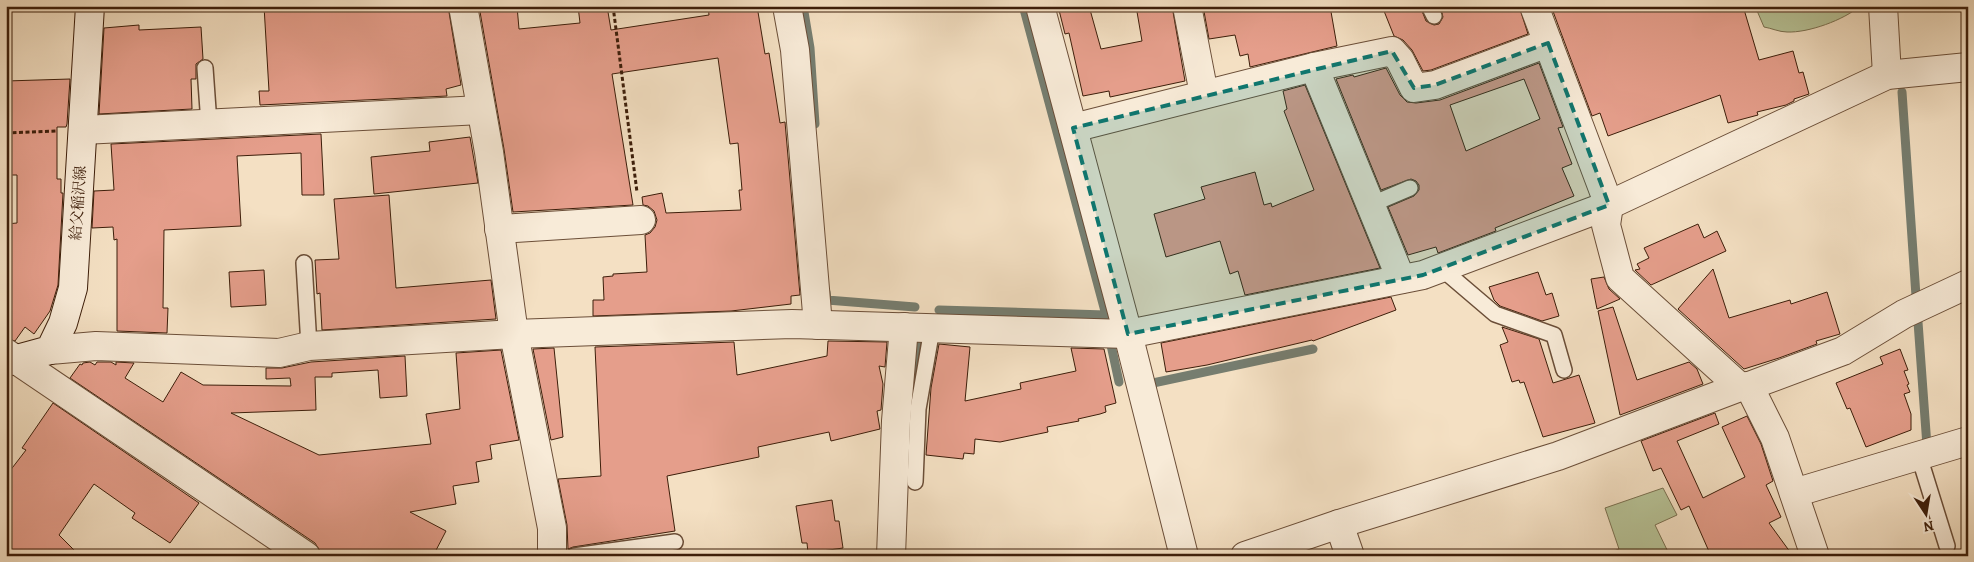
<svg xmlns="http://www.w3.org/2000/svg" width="1974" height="562" font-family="Alegreya,'Noto Serif JP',serif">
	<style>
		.green { fill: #b7c397; stroke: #7a7050 }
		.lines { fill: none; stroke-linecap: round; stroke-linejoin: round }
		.stream { stroke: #767d6f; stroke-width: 9 }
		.building { fill: #e59e8b; stroke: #3d1e0a; fill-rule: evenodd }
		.service-casing { stroke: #6b4e38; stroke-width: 18 }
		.minor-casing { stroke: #6b4e38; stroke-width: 30 }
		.secondary-casing { stroke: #3d1e0a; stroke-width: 30 }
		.path { stroke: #3d1e0a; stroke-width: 3; stroke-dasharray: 4 2.5; stroke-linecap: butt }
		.service { stroke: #f8ebd8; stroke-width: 15 }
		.minor { stroke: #f8ebd8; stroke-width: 28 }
		.secondary { stroke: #f8ebd8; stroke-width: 28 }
		.marked { fill: #0f766e; fill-opacity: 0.2; stroke: #0f766e; stroke-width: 4; stroke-dasharray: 10 6; stroke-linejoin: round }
		.labels { text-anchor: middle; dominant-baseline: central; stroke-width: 4.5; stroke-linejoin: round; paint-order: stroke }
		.street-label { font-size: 15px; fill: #3d1e0a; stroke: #f8ebd8 }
	</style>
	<rect width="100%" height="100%" fill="#f4e0c3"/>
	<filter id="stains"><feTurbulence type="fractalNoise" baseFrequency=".004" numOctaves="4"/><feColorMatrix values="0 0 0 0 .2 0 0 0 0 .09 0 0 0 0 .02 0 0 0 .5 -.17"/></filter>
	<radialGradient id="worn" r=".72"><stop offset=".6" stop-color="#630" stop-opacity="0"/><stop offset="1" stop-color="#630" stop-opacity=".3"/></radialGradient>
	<g class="green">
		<path d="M1755,6H1860C1844,20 1808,33 1787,32C1779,32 1771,28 1764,27Z"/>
		<path d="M1663,488L1677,515L1655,525L1670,556H1601L1619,549L1605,508Z"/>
	</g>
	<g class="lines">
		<g class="stream">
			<path d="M803,6L810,48L815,124"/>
			<path d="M1902,92L1916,296"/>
			<path d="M826,292L827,300L915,307"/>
			<path d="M939,310L1106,315L1024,9"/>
			<path d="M1918,322L1927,446"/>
			<path d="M1111,345L1119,382"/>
			<path d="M1153,383L1313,349"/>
			<path d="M913,384L919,337"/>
		</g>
	</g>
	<g class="building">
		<path d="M264,6H448L461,85L446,89L447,96L260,105L259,91H269Z"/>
		<path d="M479,6H517L519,29L580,23L578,6H607L611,30L709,15L708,6H757L765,54L769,53L780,123L785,122L800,295L791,296V304L731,311L593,316V300H604L603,277L613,276V274L647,272L645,235L650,233L655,227L657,220L654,211L648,206L643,205L642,197L662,193L666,213L741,210L739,190H742L738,143L730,144L718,58L612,74L633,205L513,212L504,149Z"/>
		<path d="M1058,6H1089L1101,49L1142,41L1136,6H1172L1185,81L1110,97L1109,91L1083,96L1069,33L1065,34Z"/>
		<path d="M1203,6H1330L1337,46L1250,67L1248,54L1240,56L1235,35L1209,39Z"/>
		<path d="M1382,6H1420L1426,21L1434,25L1439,24L1443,17L1440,6H1519L1528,34L1431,70L1423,71L1412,50L1403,40L1394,36Z"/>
		<path d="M1551,6H1743L1759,60L1793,51L1799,73L1803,72L1809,94L1794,99V101L1786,105L1757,112L1758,115L1728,123L1720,95L1608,136L1600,113L1592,116Z"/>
		<path d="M139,25V30L201,27L203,59L196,64V79H191L192,109L99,114L104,28Z"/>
		<path d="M1539,63L1563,127L1558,128L1572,164L1562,168L1574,196L1495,228L1496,231L1438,253L1436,247L1408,255L1388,207L1414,196L1419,190V185L1416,181L1411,179L1381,190L1336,79L1353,75L1354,77L1386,68L1400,95L1407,102L1416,103L1440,100ZM1524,79L1540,119L1466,151L1450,105Z"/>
		<path d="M70,79L67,124L66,127H57V179H61V193H63L58,285L50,311L34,334L25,327L15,341L6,338V224L17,223V175H11V166H6V81Z"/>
		<path d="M1305,85L1380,268L1245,295L1238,271L1230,274L1220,241L1166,257L1154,214L1205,199L1201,187L1255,172L1264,205L1271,203L1272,207L1314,190L1284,111L1287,109L1283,91Z"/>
		<path d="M321,134L324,195H302L301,153L237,156L241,226L164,230L163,308H168L167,333L117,331V239L114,240L113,227L92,228L94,191L114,190L111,144Z"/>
		<path d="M470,137L478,183L374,194L371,157L430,151L429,142Z"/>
		<path d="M389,195L396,288L491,280L496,319L322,330L320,293L317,294L315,260L339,259L334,199Z"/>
		<path d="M1698,224L1704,238L1717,231L1726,251L1651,285L1635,270L1640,269L1637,264L1649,258L1644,248Z"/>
		<path d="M1713,269L1729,318L1790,300L1791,304L1827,292L1840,334L1816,341L1817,344L1779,358L1744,369L1678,309Z"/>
		<path d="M264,270L266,305L231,307L229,272Z"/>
		<path d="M1538,272L1546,295L1552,293L1559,316L1542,321L1500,306L1494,300L1489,287Z"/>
		<path d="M1604,277L1609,289L1620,299L1597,309L1591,279Z"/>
		<path d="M1391,297L1396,310L1313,341L1312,340L1207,365L1166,372L1161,343Z"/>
		<path d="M1613,307L1637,380L1689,362L1697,369L1703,384L1620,415L1598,311Z"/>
		<path d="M1502,327L1539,339L1553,383L1579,375L1595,423L1543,437L1524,382L1520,383L1519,380L1512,382L1500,345L1508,342Z"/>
		<path d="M828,341L887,342L885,367L879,366L883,384L881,410L877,411L880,429L831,441L829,432L758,447L759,457L667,476L675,531L573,547L568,549L567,525L558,479L601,476L595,347L734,342L737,375L827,356Z"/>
		<path d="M939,344L970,347L965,401L1021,389L1020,383L1076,371L1071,348L1104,349L1116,403L1105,406L1106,412L1100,414L1078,419L1079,421L1047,427L1048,432L1000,442L975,439L974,454L964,453L963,459L926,455L931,388Z"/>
		<path d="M554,348L563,437L551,440L533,349Z"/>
		<path d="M1900,349L1908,370L1904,371L1909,384L1907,385L1910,392L1904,394L1911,414V430L1866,447L1850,408L1847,409L1836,383L1883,364L1880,357Z"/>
		<path d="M501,350L519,440L490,445L492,459L476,462L479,482L453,486L456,504L410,512L446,531L433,556H328L320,551L315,543L70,378L80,364L82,365L83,363L90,362L95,365L97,362H111L116,365V362L134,363L125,378L163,402L181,372L203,385L291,386L290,378L266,379V368H282L311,362L405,356L407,396L380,398L378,370L332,373V377H315L316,410L231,413L319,455L431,444L426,414L460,409L456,353Z"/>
		<path d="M53,403L199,503L170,543L132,518L135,513L94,484L59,535L80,556H6V476L26,450L22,448Z"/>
		<path d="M1715,413L1719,424L1677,441L1703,498L1745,477L1722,427L1747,416L1761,444L1773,481L1766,485L1781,517L1769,523L1793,556H1711L1689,506L1681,510L1661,468L1653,471L1641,441Z"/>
		<path d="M832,500L835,521H839L843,548L808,553L807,543H802L796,506Z"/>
	</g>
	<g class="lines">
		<g class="service-casing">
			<g id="service">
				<path d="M1429,6L1434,16"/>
				<path d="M205,68L209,124"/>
				<path d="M1370,205L1410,188"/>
				<path d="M304,263L309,346"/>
				<path d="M1441,268L1495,314L1554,335L1564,370"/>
				<path d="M1919,456L1947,546"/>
				<path d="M915,482L918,409L932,329"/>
				<path d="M574,556L675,542"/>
			</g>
		</g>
		<g class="minor-casing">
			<g id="minor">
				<path d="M463,6L489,152L514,334L552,528V556"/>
				<path d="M787,6L795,50L818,325"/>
				<path d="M1040,6L1128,334L1184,556"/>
				<path d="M1187,6L1204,94"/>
				<path d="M1534,6L1609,205L1606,225L1620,278L1740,387"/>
				<path d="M1883,6L1887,75"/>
				<path d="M1314,67L1401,279"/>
				<path d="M1073,128L1314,67L1392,51L1400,60L1414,88L1435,85L1548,43"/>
				<path d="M83,130L481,110"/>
				<path d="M499,229L641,220"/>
				<path d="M50,350L96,346L279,353L309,346L514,334L792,324L1128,334L1423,275L1609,205L1887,75L1968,67"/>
				<path d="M6,353L306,556"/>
				<path d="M1749,386L1843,351L1904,314L1968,284"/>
				<path d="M1794,493L1968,441"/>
				<path d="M1339,524L1350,556"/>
				<path d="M891,556L896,421L904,327"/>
				<path d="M1245,556L1339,524L1558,456L1740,387L1749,386L1775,438L1815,556"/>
			</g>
		</g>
		<g class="secondary-casing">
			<path id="secondary" d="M6,362L50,350L63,323L73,288L90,6"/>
		</g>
		<g class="path">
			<path d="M613,6L637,192"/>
			<path d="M6,133L56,131"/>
		</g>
		<use href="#service" class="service"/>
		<use href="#minor" class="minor"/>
		<use href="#secondary" class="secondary"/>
	</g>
	<path class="marked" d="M1548,43L1609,205L1423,275L1128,334L1073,128L1392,51L1414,88L1435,85Z"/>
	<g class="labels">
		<g class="street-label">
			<text transform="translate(78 203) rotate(-86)">給父稲沢線</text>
		</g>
	</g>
	<rect width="1974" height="562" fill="none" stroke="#f4e0c3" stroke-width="25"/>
	<rect x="8" y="8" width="1959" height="547" fill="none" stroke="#3d1e0a" stroke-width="2.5"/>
	<rect x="12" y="12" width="1949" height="537" fill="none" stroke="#3d1e0a"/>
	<g transform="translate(1926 514) rotate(168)" stroke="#f8ebd8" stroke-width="4" paint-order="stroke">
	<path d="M0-4L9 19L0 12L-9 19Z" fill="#3d1e0a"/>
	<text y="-8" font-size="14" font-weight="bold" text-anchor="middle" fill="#3d1e0a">N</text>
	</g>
	<rect width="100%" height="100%" filter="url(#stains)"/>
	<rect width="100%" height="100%" fill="url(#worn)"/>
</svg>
